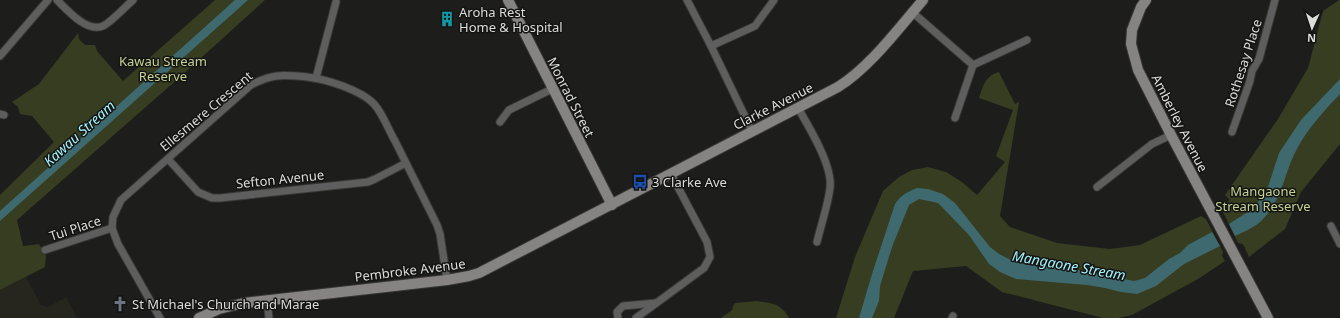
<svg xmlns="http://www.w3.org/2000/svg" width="1340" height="318" font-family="'Noto Sans',sans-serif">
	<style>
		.built { fill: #27261e }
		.green { fill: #373d21 }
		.water { fill: #3e6a6f }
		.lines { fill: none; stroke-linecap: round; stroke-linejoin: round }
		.street-casing { stroke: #383836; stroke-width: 9 }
		.secondary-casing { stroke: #383836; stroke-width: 12 }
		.street { stroke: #5f5e5e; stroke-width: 7 }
		.secondary { stroke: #858482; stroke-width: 10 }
		.labels { text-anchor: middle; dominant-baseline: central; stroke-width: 3; stroke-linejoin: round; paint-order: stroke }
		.poi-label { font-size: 13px; fill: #dcdcda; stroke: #141412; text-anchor: start }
		.park-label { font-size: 13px; fill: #c5d297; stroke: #141412 }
		.street-label { font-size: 13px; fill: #dcdcda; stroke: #141412 }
		.water-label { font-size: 14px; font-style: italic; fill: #a2f2fc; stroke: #141412 }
	</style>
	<rect width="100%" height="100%" fill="#1d1d1b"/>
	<path class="built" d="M26,277L41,305L48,307L66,297L77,318H0V290Z"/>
	<g class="green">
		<path d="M215,0H265L180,77L17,220L23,246L39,244L46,256L45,267L0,290V195L54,142L32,116L20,114L18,107L12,102L39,84L78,33L79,39L85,45H95L97,51L123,81Z"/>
		<path d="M1339,0H1340V144L1301,192L1285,229L1249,257L1243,244L1238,243L1222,210L1223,205L1230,200L1225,195L1278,119L1308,68L1323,11Z"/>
		<path d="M999,72L1015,104L1019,102L1000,216L1010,227L1057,243L1110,249L1140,245L1201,216L1206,219L1223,252L1222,256L1225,261L1198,279L1132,315L1118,318H1103L1002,292L966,266L913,271L894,318H836L855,257L883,191L899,177L912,170L928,167L946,172L962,182L977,195L1005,162L996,156L1013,110L979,98C983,86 985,76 999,72Z"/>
		<path d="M757,301C774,304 780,303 789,318H721L732,310L733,306L735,303Z"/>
	</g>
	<g class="water">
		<path d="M235,0H248L0,221V211Z"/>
		<path d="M1340,79V94C1325,110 1308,128 1298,147C1283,173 1284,199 1261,221C1254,228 1243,232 1235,236L1229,224L1254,208L1267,190L1279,153L1301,120Z"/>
		<path d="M917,188L928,189L943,194L955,203L990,247L999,254L1011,260L1027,265L1062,267L1134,281L1145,278L1169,259L1180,253L1188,245L1212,232L1220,246L1184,264L1156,286L1137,294L1121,292L1105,288L1087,285L1016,279L1000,272L989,264L969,235L938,203L919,199L909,205L892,247L880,286L879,301L872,318H859L872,274L895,204C901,195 907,192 917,188Z"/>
	</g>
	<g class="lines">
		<g class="street-casing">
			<g id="street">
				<path d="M57,0C67,10 87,33 103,26C111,22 125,7 133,0"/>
				<path d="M687,0L711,46L752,131"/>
				<path d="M912,12L973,65"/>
				<path d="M711,46L755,26L774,0"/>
				<path d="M0,56L48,0"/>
				<path d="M316,78L336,2"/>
				<path d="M798,108C809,127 833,166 830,188C828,205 821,225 817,242"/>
				<path d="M0,114L4,115"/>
				<path d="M955,118L973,65L1027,40"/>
				<path d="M500,122L509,110L552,89"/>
				<path d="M1232,132L1250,81L1252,71L1259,59L1275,0"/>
				<path d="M168,159L198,192L212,198H220L368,182L375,179L406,163"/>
				<path d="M1097,187L1152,144L1171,135"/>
				<path d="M1331,226L1340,244"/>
				<path d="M45,250L112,228"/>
				<path d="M267,300L269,318"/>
				<path d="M160,318L118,244L112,228L113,217L121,200L251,85C273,73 284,75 307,77C326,79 361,90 374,104C383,114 388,129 395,141C409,169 423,197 437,225L440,234L447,280"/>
				<path d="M618,318L617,312L623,306L656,303"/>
				<path d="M636,318L704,268L710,257L707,242L671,174"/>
				<path d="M952,318L953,316"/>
			</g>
		</g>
		<g class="secondary-casing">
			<g id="secondary">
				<path d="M508,0L612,205"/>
				<path d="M1146,0L1141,7L1132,30L1131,44L1138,70L1171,135L1268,318"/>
				<path d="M199,318L219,309L244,303L447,280L469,276L479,273L838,87C870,67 898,29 923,0"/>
			</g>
		</g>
		<use href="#street" class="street"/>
		<use href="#secondary" class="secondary"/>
	</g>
	<defs>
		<g id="building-bare" transform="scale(1.2)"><path d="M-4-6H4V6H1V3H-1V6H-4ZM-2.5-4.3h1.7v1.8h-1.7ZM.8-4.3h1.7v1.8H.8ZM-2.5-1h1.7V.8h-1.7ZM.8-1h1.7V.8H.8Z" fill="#0f9aa8" stroke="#141412" stroke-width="2.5" paint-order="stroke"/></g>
		<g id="bus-bare" transform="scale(1.2)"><path d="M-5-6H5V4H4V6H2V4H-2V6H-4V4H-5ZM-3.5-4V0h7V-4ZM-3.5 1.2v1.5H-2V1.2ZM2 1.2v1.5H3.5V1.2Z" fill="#1a4fb4" stroke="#141412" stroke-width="2.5" paint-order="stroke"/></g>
		<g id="church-bare" transform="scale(1.2)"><path d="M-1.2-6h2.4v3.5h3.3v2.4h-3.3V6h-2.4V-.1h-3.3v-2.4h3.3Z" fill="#6b7280" stroke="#141412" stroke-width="2.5" paint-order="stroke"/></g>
	</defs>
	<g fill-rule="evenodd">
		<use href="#building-bare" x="447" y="19"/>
		<use href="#bus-bare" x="640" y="182"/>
		<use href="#church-bare" x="120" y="304"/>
	</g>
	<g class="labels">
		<g class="poi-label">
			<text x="459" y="12">Aroha Rest<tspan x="459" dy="15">Home &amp; Hospital</tspan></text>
			<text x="652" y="182">3 Clarke Ave</text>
			<text x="132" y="304">St Michael's Church and Marae</text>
		</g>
		<g class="park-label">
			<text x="163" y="61">Kawau Stream<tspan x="163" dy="15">Reserve</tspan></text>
			<text x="1263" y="191">Mangaone<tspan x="1263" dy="15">Stream Reserve</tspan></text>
		</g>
		<g class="street-label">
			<text transform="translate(1243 63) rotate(-72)">Rothesay Place</text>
			<text transform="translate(571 97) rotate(63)">Monrad Street</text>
			<text transform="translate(773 106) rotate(-27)">Clarke Avenue</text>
			<text transform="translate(206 111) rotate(-40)">Ellesmere Crescent</text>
			<text transform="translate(1180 123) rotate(63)">Amberley Avenue</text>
			<text transform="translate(280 179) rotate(-6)">Sefton Avenue</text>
			<text transform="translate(75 228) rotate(-18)">Tui Place</text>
			<text transform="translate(410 270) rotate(-7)">Pembroke Avenue</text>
		</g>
		<g class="water-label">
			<text transform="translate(79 133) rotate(-42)">Kawau Stream</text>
			<text transform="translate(1069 265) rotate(10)">Mangaone Stream</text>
		</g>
	</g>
	<g transform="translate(1312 28) rotate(183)" stroke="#141412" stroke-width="3" paint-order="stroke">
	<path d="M0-3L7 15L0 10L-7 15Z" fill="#dcdcda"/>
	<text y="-6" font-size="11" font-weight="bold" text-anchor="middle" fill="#dcdcda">N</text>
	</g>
</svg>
